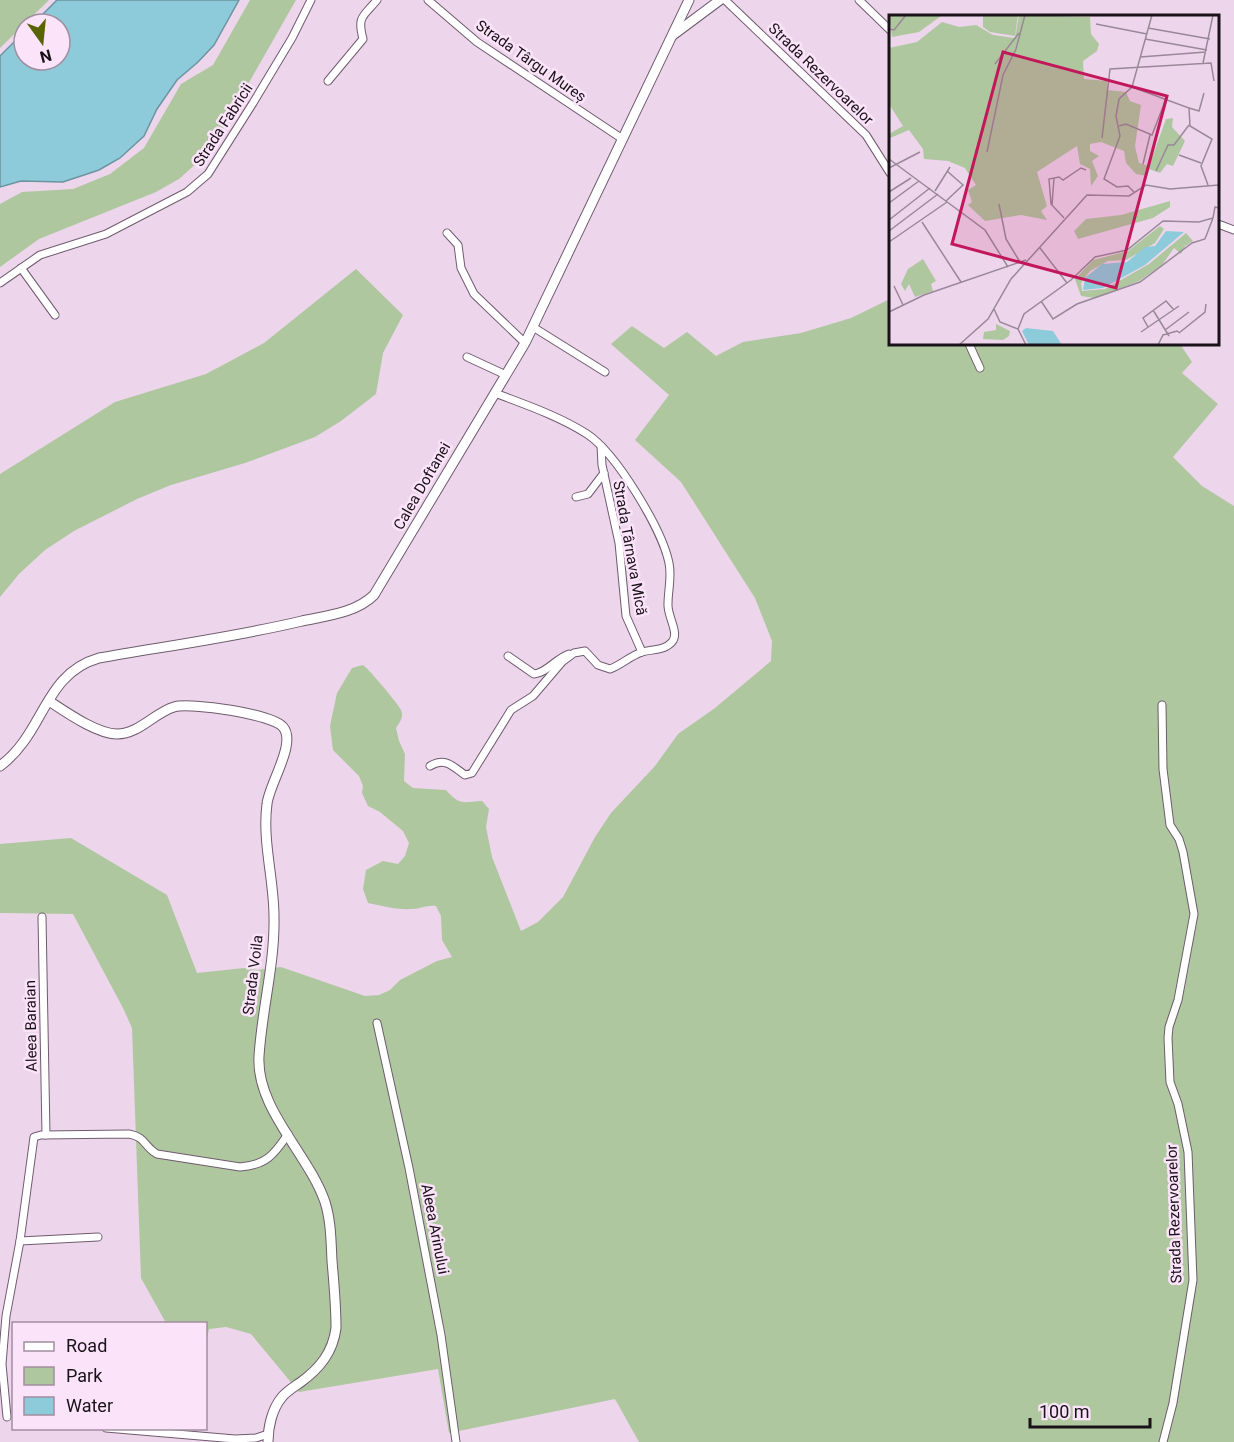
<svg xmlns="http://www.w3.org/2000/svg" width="1234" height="1442" font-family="Roboto,sans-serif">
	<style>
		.green { fill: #aec79f }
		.water { fill: #8ecbda; stroke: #6b94a0; stroke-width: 1.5 }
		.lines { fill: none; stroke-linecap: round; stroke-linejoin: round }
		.minor-casing { stroke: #6f5b6e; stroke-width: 9 }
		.secondary-casing { stroke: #6f5b6e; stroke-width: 11 }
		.minor { stroke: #fff; stroke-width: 7 }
		.secondary { stroke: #fff; stroke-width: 9 }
		.labels { text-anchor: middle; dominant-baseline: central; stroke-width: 5; stroke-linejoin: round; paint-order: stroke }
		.street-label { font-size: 15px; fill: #1a1219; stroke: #fbe3f9 }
		.inset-road { fill: none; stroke: #998898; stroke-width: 1.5 }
		.view { fill: #c2185b; fill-opacity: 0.15; stroke: #c2185b; stroke-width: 3 }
		.inset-edge { fill: none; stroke: #1a1219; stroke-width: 3 }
	</style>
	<rect width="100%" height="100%" fill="#edd6ec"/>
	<g class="green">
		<path d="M0,0H49L0,48Z"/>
		<path d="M250,0H296L210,151L179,179L156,192L39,239L0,267V204L22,192L73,189L110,174L144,148L181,84L213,65Z"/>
		<path d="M356,269L403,315L383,353L376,394L341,421L315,437L245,463L171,485L137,499L74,531L45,550L19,574L0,597V474L115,402L206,374L264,343Z"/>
		<path d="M890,299V344H1180L1192,362L1182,373L1218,404L1173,457L1202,486L1234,506V1442H639L615,1399L449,1433L438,1369L299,1392L251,1334L226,1327L209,1329L206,1343V1324L166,1323L141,1278L132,1028L123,1008L73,914L0,913V844L71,838L167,895L197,973L244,968L257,970L281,967L365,996L379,995L390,990L400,980L437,961L452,957L442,940L441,916L436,906C427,905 420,909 412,909C397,910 382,906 368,903L363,889L366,870L383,861L398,864L405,856L409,843L403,831L380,812L368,806L362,793L363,786L359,776L333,750L330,726L337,693L352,668L363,665C368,668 399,705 401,710C404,717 400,722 396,728L399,741L405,754L404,781L413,788L446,790C460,806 463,802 482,801L489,809L486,827L492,857L521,931L538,922L563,897L595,837L611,813L655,766L678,734L715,708L771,661L772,641L755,598L681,482L635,440L669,395L611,344L632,326L664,348L687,332L716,356L743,342L801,333L851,318Z"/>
	</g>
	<path class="water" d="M57,0H239L214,45L198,62L177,80L157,109L144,136L120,158L99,170L63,182L21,181L0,187V56L24,32V60H60V24H33Z"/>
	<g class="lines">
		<g class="minor-casing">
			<g id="minor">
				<path d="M428,0L477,42L621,138"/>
				<path d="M725,0L866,135L890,173"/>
				<path d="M859,0L890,30"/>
				<path d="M328,81L363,39C357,16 363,17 377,0"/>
				<path d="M1218,224L1234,230"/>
				<path d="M447,233L458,245L461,268L474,294L525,343"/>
				<path d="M21,268L55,315"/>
				<path d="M0,283L40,255L106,234L187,192L208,174L253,103L292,38L311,0"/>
				<path d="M533,327L605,372"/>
				<path d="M969,344L980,368"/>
				<path d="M467,357L506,375"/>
				<path d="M601,446L602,465L619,543L626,616L642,652"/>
				<path d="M576,497L588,494L604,473"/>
				<path d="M508,656L534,674C547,673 556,658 569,654"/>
				<path d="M1162,705L1163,769L1170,825L1179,839L1183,852L1194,914L1178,1000L1169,1027L1168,1038L1170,1082L1178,1104L1188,1152L1193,1280L1173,1403L1163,1442"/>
				<path d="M430,766C446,757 452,766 465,775L472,773L511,710L533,696L562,662L574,653L585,651L598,665L610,669C621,665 630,656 642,652C652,649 664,651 672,642C680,633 667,616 668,604C668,590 672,577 669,563C662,529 616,453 587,434C559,416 526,405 495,393"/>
				<path d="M42,917L46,1135"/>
				<path d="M377,1023L409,1168L441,1335L456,1442"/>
				<path d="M20,1241L98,1237"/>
				<path d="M7,1417L2,1364L6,1316L20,1241L34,1137L41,1135L129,1134C146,1137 144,1147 157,1154L240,1167C266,1165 274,1155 288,1134"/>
				<path d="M106,1428L235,1439L256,1438L268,1434"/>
			</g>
		</g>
		<g class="secondary-casing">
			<g id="secondary">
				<path d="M673,35L720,0"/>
				<path d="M49,701C66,712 97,734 117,734C139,734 154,713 174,707C191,702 272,714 283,727C297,743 269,784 267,804C262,841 274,879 274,917C275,963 262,1009 259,1056C256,1109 308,1153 325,1202C331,1221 331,1241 332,1261C334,1283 336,1306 336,1328C333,1352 320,1368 301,1382C294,1387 287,1391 282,1397C272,1409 268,1427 268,1442"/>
				<path d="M0,766C45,733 43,674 99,658C167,646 235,637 302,621C326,616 356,613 374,595L525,343L689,0"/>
			</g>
		</g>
		<use href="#minor" class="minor"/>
		<use href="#secondary" class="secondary"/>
	</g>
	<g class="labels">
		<g class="street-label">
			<text transform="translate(531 61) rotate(35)">Strada Târgu Mureș</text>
			<text transform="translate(821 74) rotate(44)">Strada Rezervoarelor</text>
			<text transform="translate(223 125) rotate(-57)">Strada Fabricii</text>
			<text transform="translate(422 486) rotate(-60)">Calea Doftanei</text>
			<text transform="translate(630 548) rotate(80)">Strada Târnava Mică</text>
			<text transform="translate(253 975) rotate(-83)">Strada Voila</text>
			<text transform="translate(31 1026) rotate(-91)">Aleea Baraian</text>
			<text transform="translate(1174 1214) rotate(-92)">Strada Rezervoarelor</text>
			<text transform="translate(435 1229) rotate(79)">Aleea Arinului</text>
		</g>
	</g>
	<g transform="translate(889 15)">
		<rect width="330" height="330" fill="#edd6ec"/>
		<path d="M0,0H69L52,1L30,17L3,22ZM94,0H129L126,21L101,17L94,12ZM130,0L201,2L202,19L210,29L208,36L194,46L195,64L218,66V75L237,77L241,86L252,90L246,131L250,148L260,151L277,104L284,103L283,112L296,126L284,151L278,149L271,158L260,154L258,161L247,159L237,148L235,136L212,127L201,129V136L210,141L203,146L209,161L202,171L201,154L191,149L188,131L148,157L158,191L152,196L158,205L132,200L96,206L79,190L83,187L79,175L87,170L76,153L59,146L35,144L34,134L20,115L1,123L0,119L14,111L0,89V33L28,27L53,7L70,12L87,10L104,20L126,23ZM281,186V192L264,203L189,224L185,216L197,204L232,200ZM271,211L275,214L266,228L237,245L219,246L201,256L192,268L193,276L216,274L260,249L297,218L304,226L296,231L292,239L285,233L273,250L250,266L206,283L192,281L186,264L204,245L239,236ZM34,244L47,266L42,269L44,276L26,282L20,269L16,276L12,269L19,254ZM107,309L121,316L120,321L114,325L94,324L95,317L107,315Z" fill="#aec79f"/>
		<path d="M277,216L295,217L256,250L214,273L194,275L196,263L213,249L238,247L256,232L266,231ZM137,313L164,316L173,330H140L133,316Z" fill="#8ecbda"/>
		<path class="inset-road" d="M207,9L258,19M259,13L321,24M0,14L5,15L17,0M256,24L318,35M251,42L317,37M314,48L324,0M106,49L130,18M243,72L300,93L301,111L323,124L312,151L319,170M300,93L310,96L315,78M230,111L237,109L263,120L277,84M213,123L221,54L322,48L325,66M98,137L114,60L127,34L136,0M290,140L312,148M0,144L96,215L119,252M254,149L261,120M0,153L31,137M267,156L279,130H285L300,110M46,176L61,152M0,177L22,163M246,178L239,171L228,172L215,164L231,121L227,101L230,84L243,72L263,0M57,186L74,170L58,156M0,188L30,166M110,189L117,224L131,247M163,190L165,163M175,203L162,189L160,164L170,162L174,165L192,153L197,155M0,205L41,173M33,207L72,267M0,216L49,179M0,227L58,187M151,233L178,268M5,271L14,290M152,286L164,304L188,289L251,267L303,228L316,224L324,203M105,294L111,307L129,314L137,330M264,295L280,321M0,297L35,280L137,245M259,312L254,303L277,286L285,295M129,314L135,299L182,265L206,242L238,235L274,206L310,207L324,203L326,192L330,193M276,315L300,297M252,317L290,291M290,318L316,297L317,289M70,330L99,304L122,264L198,180L240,181L257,170L281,174L330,170M269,330L274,320L288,316L291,318"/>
		<path class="view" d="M114,37L278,81L227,273L63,229Z"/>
		<rect width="330" height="330" class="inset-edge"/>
	</g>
	<rect x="12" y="1322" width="195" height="108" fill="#fbe3f9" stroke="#a18f9f" stroke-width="1.5"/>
	<rect x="24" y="1342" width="30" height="9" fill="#ffffff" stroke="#a18f9f" stroke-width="1.5"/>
	<text x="66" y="1352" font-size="18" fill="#1a1219">Road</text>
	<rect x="24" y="1367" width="30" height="18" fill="#aec79f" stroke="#a18f9f" stroke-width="1.5"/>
	<text x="66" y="1382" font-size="18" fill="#1a1219">Park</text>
	<rect x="24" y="1397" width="30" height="18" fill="#8ecbda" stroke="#a18f9f" stroke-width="1.5"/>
	<text x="66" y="1412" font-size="18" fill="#1a1219">Water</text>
	<g transform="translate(42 42) rotate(165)"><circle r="28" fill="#fbe3f9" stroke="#a18f9f" stroke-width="1.5"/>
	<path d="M0-4.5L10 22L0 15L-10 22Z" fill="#596302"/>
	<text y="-9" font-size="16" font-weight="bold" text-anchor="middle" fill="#1a1219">N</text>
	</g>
	<path d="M1030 1418v9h120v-9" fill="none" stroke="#1a1219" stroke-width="3"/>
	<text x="1039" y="1418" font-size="18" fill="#1a1219" stroke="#fbe3f9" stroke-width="4.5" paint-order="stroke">100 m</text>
</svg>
